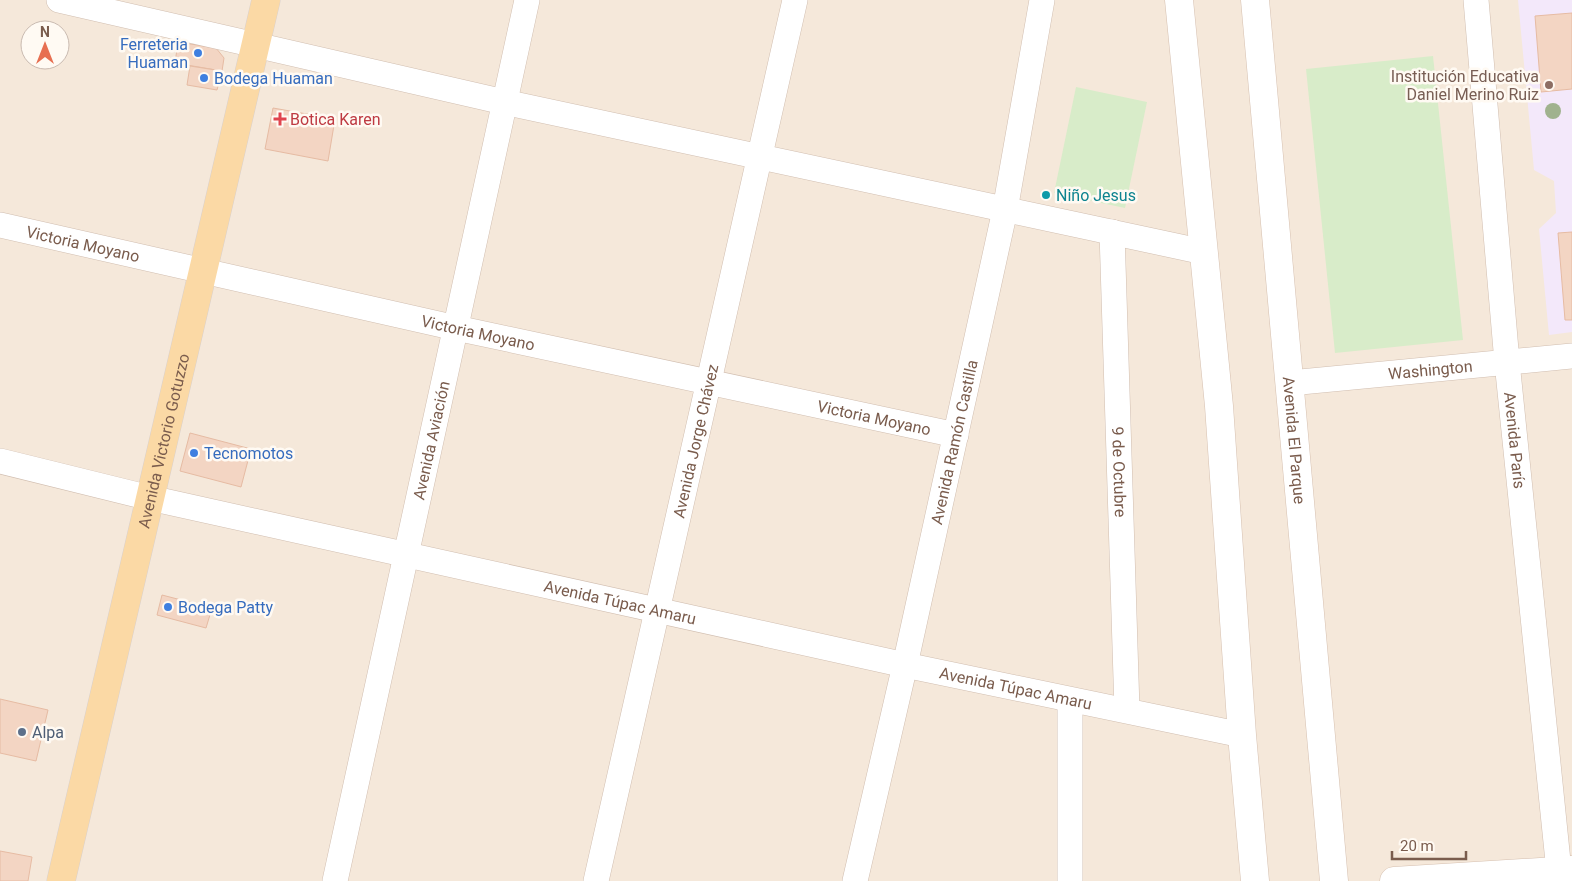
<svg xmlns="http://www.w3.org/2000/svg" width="1572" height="881" font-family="Roboto,sans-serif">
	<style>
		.residential { fill: #f5e8da; fill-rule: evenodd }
		.education { fill: #f3e8fa }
		.green { fill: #d8ecc9 }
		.building { fill: #f3d5c3; stroke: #e6bba3 }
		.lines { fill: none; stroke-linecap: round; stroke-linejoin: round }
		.street-casing { stroke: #d1beb0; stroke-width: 26 }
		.secondary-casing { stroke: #d6c0b0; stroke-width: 29 }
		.primary-casing { stroke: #dad1cd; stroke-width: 29 }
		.street { stroke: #fff; stroke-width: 25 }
		.secondary { stroke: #fff; stroke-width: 28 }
		.primary { stroke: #fbd9a5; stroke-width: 28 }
		.tree { fill: #a0b28e }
		.shop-dot { fill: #3f7fe0; stroke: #fffaf3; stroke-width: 2 }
		.education-dot { fill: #8d6e63; stroke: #fffaf3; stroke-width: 2 }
		.health-dot { fill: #e0444e; stroke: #fffaf3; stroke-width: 2 }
		.culture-dot { fill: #0f9aa8; stroke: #fffaf3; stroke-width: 2 }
		.service-dot { fill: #5c6f8a; stroke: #fffaf3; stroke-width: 2 }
		.labels { text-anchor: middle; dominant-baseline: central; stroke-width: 5; stroke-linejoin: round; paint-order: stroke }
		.shop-label { font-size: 16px; fill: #366cbe; stroke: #fffaf3; text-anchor: start }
		.education-label { font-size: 16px; fill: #785e54; stroke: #fffaf3; text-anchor: end }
		.health-label { font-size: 16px; fill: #be3a42; stroke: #fffaf3; text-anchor: start }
		.culture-label { font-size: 16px; fill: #0d838f; stroke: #fffaf3; text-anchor: start }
		.street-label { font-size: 16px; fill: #7a5c4d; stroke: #fffaf3 }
		.service-label { font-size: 16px; fill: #4e5e75; stroke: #fffaf3; text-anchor: start }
	</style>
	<rect width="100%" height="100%" fill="#fdf6ec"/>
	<path class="residential" d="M0,0H1572V881H0ZM30,30H60V60H30Z"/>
	<path class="education" d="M1518,0H1572V332L1549,335L1539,229L1556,213L1554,181L1534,170Z"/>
	<g class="green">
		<path d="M1433,56L1463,340L1335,353L1306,69Z"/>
		<path d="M1076,87L1147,102L1125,208L1054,193Z"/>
	</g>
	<g class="building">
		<path d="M1572,13V89L1541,92L1535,16Z"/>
		<path d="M178,42L216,48L224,58L222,71L175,63Z"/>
		<path d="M190,66L222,71L217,90L187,85Z"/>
		<path d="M273,108L335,119L328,161L265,149Z"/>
		<path d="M1572,232V320H1565L1558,233Z"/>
		<path d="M190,433L251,449L241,487L180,471Z"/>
		<path d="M162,595L212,608L206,628L157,615Z"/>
		<path d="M0,699L48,710L36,761L0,753Z"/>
		<path d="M0,851L32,857L28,881H0Z"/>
	</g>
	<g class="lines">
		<g class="street-casing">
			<g id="street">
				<path d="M59,0L504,102L1204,252"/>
				<path id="s1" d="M1476,0L1507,362L1560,881"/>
				<path id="s2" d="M0,225L456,328L956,435"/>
				<path id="s3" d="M1112,232L1127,710"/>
				<path id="s4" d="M1290,383L1572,356"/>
				<path id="s5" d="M0,461L150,498L905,665L1242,735"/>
				<path d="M1070,700V881"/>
				<path id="s6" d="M335,881L527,0"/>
				<path id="s7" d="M596,881L795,0"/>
				<path id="s8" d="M855,881L905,665L1005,210L1042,0"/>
			</g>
		</g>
		<g class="secondary-casing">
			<g id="secondary">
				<path d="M1179,0L1219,406L1242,735L1255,881"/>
				<path id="s9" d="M1255,0L1334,881"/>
				<path d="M1394,881L1572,870"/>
			</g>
		</g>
		<g class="primary-casing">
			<g id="primary">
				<path id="s10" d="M61,881L266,0"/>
			</g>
		</g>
		<use href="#street" class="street"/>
		<use href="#secondary" class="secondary"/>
		<use href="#primary" class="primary"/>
	</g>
	<circle class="tree" cx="1553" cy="111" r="8"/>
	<g class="shop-dot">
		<circle cx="198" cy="53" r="5"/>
		<circle cx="204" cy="78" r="5"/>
		<circle cx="194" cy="453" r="5"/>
		<circle cx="168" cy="607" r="5"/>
	</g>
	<circle class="education-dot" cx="1549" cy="85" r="5"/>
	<path class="health-dot" d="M277.5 111.5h5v5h5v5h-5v5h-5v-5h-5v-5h5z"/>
	<circle class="culture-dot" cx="1046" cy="195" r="5"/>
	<circle class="service-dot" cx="22" cy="732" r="5"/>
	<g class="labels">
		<g class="shop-label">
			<text x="188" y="44" text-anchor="end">Ferreteria<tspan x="188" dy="18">Huaman</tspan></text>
			<text x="214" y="78">Bodega Huaman</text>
			<text x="204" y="453">Tecnomotos</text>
			<text x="178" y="607">Bodega Patty</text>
		</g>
		<g class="education-label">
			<text x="1539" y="76">Institución Educativa<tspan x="1539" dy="18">Daniel Merino Ruiz</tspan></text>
		</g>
		<g class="health-label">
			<text x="290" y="119">Botica Karen</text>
		</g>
		<g class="culture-label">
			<text x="1056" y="195">Niño Jesus</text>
		</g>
		<g class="street-label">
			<text stroke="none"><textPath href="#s2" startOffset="85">Victoria Moyano</textPath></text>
			<text stroke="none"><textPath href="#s2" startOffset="490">Victoria Moyano</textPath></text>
			<text stroke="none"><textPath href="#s4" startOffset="141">Washington</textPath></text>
			<text stroke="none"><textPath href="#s2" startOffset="895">Victoria Moyano</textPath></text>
			<text stroke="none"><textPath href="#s9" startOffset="442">Avenida El Parque</textPath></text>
			<text stroke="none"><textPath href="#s10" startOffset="452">Avenida Victorio Gotuzzo</textPath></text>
			<text stroke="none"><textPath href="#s6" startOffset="451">Avenida Aviación</textPath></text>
			<text stroke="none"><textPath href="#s7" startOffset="451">Avenida Jorge Chávez</textPath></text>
			<text stroke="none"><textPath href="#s1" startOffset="442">Avenida París</textPath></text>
			<text stroke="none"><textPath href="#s8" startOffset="450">Avenida Ramón Castilla</textPath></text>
			<text stroke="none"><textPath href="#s3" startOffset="240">9 de Octubre</textPath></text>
			<text stroke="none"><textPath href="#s5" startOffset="636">Avenida Túpac Amaru</textPath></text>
			<text stroke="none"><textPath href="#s5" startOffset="1041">Avenida Túpac Amaru</textPath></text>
		</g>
		<g class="service-label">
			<text x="32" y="732">Alpa</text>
		</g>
	</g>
	<g transform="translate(45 45)"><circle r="24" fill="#fffaf3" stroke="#cabbb1"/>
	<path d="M0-4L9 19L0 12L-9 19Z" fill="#e76f51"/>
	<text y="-8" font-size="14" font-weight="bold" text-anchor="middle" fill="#7a5c4d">N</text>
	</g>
	<path d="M1392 851v8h74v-8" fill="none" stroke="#7a5c4d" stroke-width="2.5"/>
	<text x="1400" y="851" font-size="15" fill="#7a5c4d" stroke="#fffaf3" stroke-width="4" paint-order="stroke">20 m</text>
</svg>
